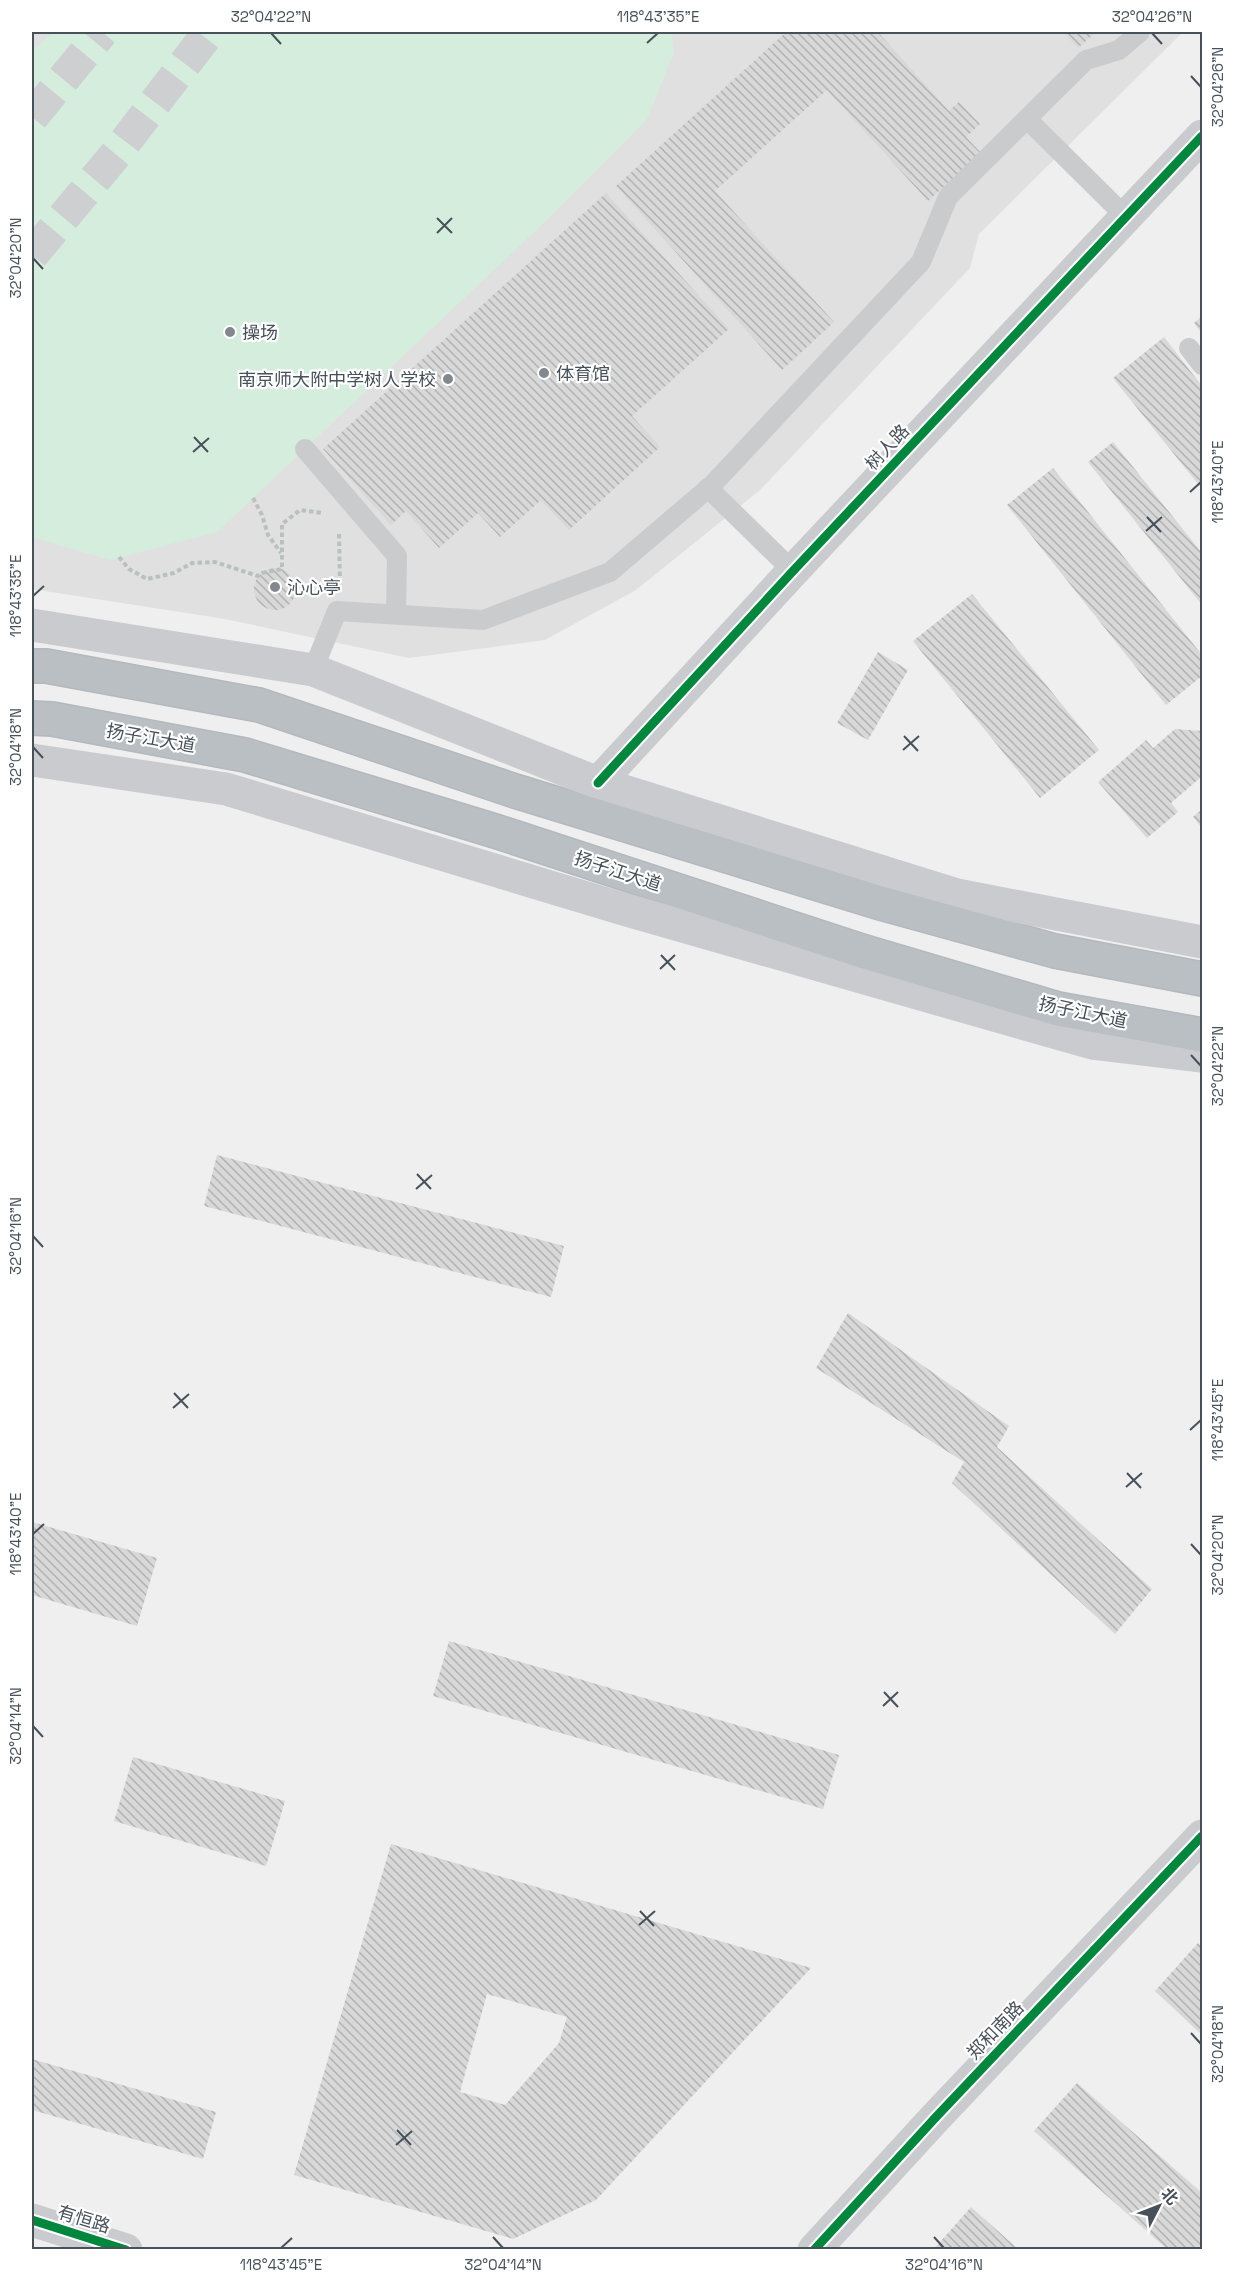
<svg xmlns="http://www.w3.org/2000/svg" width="1234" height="2281" font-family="'Space Grotesk','Noto Sans SC',sans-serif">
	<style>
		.education { fill: #e1e0e0 }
		.grass { fill: #d4eddd }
		.building { fill: url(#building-back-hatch); fill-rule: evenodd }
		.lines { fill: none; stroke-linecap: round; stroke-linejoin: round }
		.highway-tunnel { stroke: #cdcfd1; stroke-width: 33; stroke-dasharray: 33 16; stroke-linecap: butt }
		.highway-casing { stroke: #b4b9be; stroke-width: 36 }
		.path { stroke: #b7c2bf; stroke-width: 4; stroke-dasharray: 4.5 3; stroke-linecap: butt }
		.lane { stroke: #c9cbcd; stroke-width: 20 }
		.secondary { stroke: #cacbce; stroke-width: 33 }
		.highway { stroke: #babfc4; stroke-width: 33 }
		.cycleway-casing { stroke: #fff; stroke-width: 13 }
		.cycleway { stroke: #00873e; stroke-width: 9 }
		.ticks { fill: none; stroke: #47515a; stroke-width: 2 }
		.poi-dot { fill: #82888e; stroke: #fff; stroke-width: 2 }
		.labels { text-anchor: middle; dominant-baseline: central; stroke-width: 4.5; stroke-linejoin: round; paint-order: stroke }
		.poi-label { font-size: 18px; fill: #47515a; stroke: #fff; text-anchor: start }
		.street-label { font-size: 18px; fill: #47515a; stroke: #fff }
		.neatline { fill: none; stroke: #47515a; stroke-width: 2 }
		.ticks-label { font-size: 15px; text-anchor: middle; fill: #47515a }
	</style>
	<defs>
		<pattern id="building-back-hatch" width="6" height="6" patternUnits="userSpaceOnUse" patternTransform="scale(1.5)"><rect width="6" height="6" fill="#d8d8d9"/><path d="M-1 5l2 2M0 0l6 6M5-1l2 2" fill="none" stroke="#b1b2b3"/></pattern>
	</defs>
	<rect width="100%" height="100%" fill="#efefef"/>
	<path class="education" d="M32,32H1183L979,234L970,268L760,490L636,590L545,640L409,658L225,619L32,589Z"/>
	<path class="grass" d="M54,32H671L674,52L647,119L552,215L217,532L110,560L32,537V51Z"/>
	<g class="building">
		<path d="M786,32H878L949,111L959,102L980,124L966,137L981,153L928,201L827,90L715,191L834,322L782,370L616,186Z"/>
		<path d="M1063,32H1096L1078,48Z"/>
		<path d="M606,193L729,329L632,416L660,447L569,530L541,500L500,537L478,513L439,548L406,511L391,525L323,449Z"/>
		<path d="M1202,316V334L1194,323Z"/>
		<path d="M1164,337L1202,386V489L1113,378Z"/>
		<path d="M1113,442L1202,553V605L1088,462Z"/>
		<path d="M1053,468L1202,655V676L1166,705L1007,505Z"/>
		<circle cx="275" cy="589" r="21"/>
		<path d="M972,594L1099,750L1040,798L913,641Z"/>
		<path d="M878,652L908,670L868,740L837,723Z"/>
		<path d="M1175,729L1202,731V781L1200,778L1171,803L1178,812L1147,838L1098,782L1146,740L1153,748Z"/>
		<path d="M1202,809V828L1193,817Z"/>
		<path d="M217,1155L564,1246L551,1297L204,1206Z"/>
		<path d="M848,1313L1009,1426L997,1447L1152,1589L1115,1634L952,1483L964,1462L816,1368Z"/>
		<path d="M32,1522L157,1558L137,1626L32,1595Z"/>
		<path d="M449,1641L839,1755L823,1809L433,1696Z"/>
		<path d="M133,1757L285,1801L266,1866L114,1821Z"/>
		<path d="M391,1844L811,1968L596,2200L513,2239L294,2175ZM487,1994L567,2017L559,2043L505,2105L460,2092Z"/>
		<path d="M1198,1943L1202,1947V2035L1155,1991Z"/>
		<path d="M32,2059L216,2112L203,2159L32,2110Z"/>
		<path d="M1077,2083L1202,2193V2250H1168L1034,2131Z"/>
		<path d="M971,2207L1019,2250H933Z"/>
	</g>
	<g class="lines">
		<g class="highway-tunnel">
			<path d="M32,117L102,32"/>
			<path d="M32,255L116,154L209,32"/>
		</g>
		<g class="highway-casing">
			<g id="highway">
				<path d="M32,666H46L259,705L515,791L884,904L1055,951L1202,979"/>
				<path d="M32,718L52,719L245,755L495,831L865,952L1058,1009L1202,1035"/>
			</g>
		</g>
		<g class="path">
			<path d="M253,498L262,515L268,535L281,553"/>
			<path d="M339,534L340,583"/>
			<path d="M119,557L129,569L147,579L174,573L192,563L215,562L258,576L262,573L282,569V524L300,510L322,513"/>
		</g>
		<g class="lane">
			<path d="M1027,119L1126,217"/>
			<path d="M1189,348L1202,365"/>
			<path d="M305,449L397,556L396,614"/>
			<path d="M708,488L793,571"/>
			<path d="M313,670L337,611L483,620L610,572L712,485L921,262L948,197L1086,60L1119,50L1140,32"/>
		</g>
		<g class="secondary">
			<path d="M32,625L313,670L598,783L957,895L1202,942"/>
			<path d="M32,760L226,789L623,909L1092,1043L1202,1056"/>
			<path d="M598,783L793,571L1202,136"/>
			<path d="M32,2220L126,2250"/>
			<path d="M814,2250L936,2117L1202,1836"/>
		</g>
		<use href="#highway" class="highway"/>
		<g class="cycleway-casing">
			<g id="cycleway">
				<path d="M598,783L793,571L1202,136"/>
				<path d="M32,2220L126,2250"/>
				<path d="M814,2250L936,2117L1202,1836"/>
			</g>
		</g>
		<use href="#cycleway" class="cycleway"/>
	</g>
	<path class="ticks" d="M271,33L281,44M1152,33L1162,44M647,43L658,33M1191,76L1201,87M437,218L452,233M437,233L452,218M33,258L43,269M194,437L208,452M193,452L209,438M1190,492L1201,482M1147,517L1161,532M1146,531L1162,517M33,596L44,586M904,736L918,751M33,747L43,758M903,750L919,736M661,955L675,970M660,969L675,955M1191,1055L1201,1066M417,1174L431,1189M416,1189L432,1175M33,1236L43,1247M174,1393L188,1408M173,1408L189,1394M1190,1430L1201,1420M1127,1473L1141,1488M1126,1487L1142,1473M33,1534L44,1524M1191,1544L1201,1555M884,1692L898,1707M883,1706L898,1692M33,1726L43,1737M640,1911L654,1926M639,1925L655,1911M1191,2033L1201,2044M397,2130L411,2145M396,2145L412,2131M493,2237L503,2248M934,2237L944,2248M281,2248L292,2238"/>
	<g class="poi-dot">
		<circle cx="230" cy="332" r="6"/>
		<circle cx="544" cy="373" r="6"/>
		<circle cx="448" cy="379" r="6"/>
		<circle cx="275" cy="587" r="6"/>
	</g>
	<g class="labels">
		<g class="poi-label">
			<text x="242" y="332">操场</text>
			<text x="556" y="373">体育馆</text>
			<text x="436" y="379" text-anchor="end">南京师大附中学树人学校</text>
			<text x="287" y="587">沁心亭</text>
		</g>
		<g class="street-label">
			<text transform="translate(887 447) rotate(-47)">树人路</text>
			<text transform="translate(151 738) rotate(10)">扬子江大道</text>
			<text transform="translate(618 871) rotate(18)">扬子江大道</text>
			<text transform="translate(1083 1012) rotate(12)">扬子江大道</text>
			<text transform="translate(995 2030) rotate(-46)">郑和南路</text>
			<text transform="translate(84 2219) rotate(17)">有恒路</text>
		</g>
	</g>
	<rect width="1234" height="2281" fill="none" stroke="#ffffff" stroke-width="66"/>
	<g transform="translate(1159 2206) rotate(48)" stroke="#ffffff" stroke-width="4.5" paint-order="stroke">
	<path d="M0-4.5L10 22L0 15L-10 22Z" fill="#47515a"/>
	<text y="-9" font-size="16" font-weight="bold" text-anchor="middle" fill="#47515a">北</text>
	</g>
	<rect x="33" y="33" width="1168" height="2215" class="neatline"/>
	<g class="ticks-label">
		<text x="271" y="22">32°04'22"N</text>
		<text x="658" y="22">118°43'35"E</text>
		<text x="1152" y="22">32°04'26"N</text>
		<text transform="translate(1218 87) rotate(-90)" y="5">32°04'26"N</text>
		<text transform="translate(16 258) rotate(-90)" y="5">32°04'20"N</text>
		<text transform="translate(1218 482) rotate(-90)" y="5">118°43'40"E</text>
		<text transform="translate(16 596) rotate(-90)" y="5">118°43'35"E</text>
		<text transform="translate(16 747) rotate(-90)" y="5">32°04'18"N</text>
		<text transform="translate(1218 1066) rotate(-90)" y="5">32°04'22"N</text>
		<text transform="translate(16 1236) rotate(-90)" y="5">32°04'16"N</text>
		<text transform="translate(1218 1420) rotate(-90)" y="5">118°43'45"E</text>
		<text transform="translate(16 1534) rotate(-90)" y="5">118°43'40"E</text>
		<text transform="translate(1218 1555) rotate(-90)" y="5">32°04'20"N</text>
		<text transform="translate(16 1726) rotate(-90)" y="5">32°04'14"N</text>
		<text transform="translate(1218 2044) rotate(-90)" y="5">32°04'18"N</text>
		<text x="281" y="2270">118°43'45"E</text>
		<text x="503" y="2270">32°04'14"N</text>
		<text x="944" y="2270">32°04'16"N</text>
	</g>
</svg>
